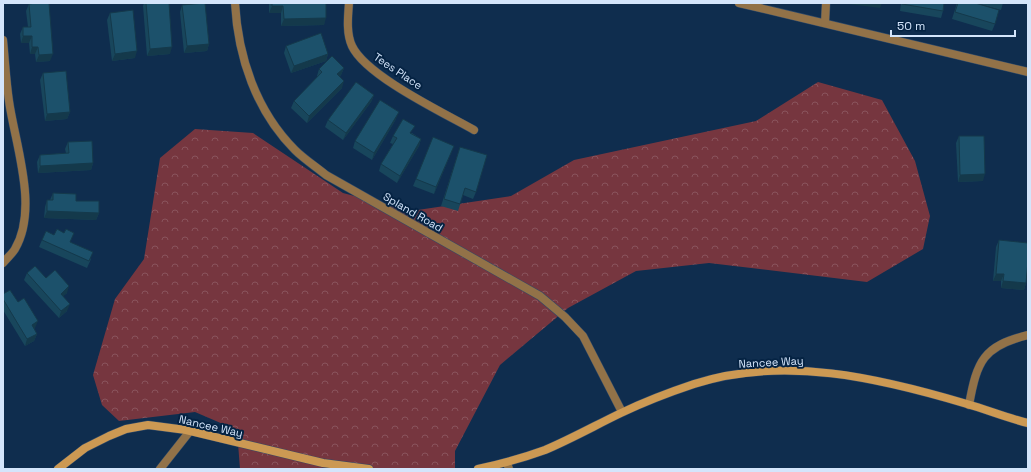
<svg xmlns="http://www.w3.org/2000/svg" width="1031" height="472" font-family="'Space Grotesk',sans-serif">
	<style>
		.forest { fill: url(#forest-crowns) }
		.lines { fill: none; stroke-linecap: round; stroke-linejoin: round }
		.lane-casing { stroke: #2f4a6a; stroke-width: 9 }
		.street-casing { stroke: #2f4a6a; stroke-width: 9 }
		.secondary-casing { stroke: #2f4a6a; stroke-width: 9 }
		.lane { stroke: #927248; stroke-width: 8 }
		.street { stroke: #927248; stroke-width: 8 }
		.secondary { stroke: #cc9953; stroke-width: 8 }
		.wall { fill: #18465c }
		.shaded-wall { fill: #14394b }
		.building { fill: #1c516b; stroke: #14394b }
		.labels { text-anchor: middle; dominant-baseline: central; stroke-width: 4; stroke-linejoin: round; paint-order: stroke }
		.street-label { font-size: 11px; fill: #d4e5fb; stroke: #052343 }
	</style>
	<defs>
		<pattern id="forest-crowns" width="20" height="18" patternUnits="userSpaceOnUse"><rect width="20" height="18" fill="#76363f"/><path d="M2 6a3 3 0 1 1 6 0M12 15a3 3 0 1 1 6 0" fill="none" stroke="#89535c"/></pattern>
	</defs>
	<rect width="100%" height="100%" fill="#0f2d4e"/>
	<path class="forest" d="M818,82L882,100L915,161L930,216L923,249L867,282L709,263L636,271L568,308L500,365L455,451V469H240L237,430L195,412L119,421L102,405L93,375L115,299L144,259L160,158L195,129L253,133L343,193L411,211L511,196L574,160L756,121Z"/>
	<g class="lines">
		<g class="lane-casing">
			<g id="lane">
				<path d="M3,40C5,60 6,81 9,101C15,144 39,208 15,249C12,254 7,258 3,263"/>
				<path d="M507,463L509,469"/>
				<path d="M160,469L190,431"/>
			</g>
		</g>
		<g class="street-casing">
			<g id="street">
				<path d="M235,3C238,57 256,111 295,150C304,159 315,166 326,175L540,296L565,317L583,336L622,412"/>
				<path d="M349,3C348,16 346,33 352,46C366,76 444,113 474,130"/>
				<path d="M739,3L1028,72"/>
				<path d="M825,23L826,3"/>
				<path d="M969,405C977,361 983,346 1028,335"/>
			</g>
		</g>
		<g class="secondary-casing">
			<g id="secondary">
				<path d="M58,469L85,448L109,436L126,429L148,425L186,430L323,463L369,469"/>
				<path d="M478,469C501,464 523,458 545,450C571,439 596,425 621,413C644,402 670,392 694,384C783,355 880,378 967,404C988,410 1007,418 1028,423"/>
			</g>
		</g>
		<use href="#lane" class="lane"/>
		<use href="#street" class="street"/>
		<use href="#secondary" class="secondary"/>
	</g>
	<g class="wall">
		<path d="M144,3H169L170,54L147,56L143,6Z"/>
		<path d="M269,3H326L324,25L281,26V13H269Z"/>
		<path d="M901,3H944L943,11L941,18L900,11Z"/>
		<path d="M957,3L995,24L992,31L952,19Z"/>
		<path d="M976,3H1003L1001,10Z"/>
		<path d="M29,4L50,61L36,62L35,54H30L29,43H21L20,34L23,27H28L26,11Z"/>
		<path d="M182,5L209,44L207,51L184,53L180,12Z"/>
		<path d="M110,13L135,58L112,61L107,20Z"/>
		<path d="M286,46L328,54L326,61L291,73L284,53Z"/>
		<path d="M344,68L341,75L340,76L342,88L307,123L291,108L294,101L318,77L317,76L319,69Z"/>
		<path d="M43,73L70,112L67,119L45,121L40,80Z"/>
		<path d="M374,95L371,102L343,140L325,127L328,120Z"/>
		<path d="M396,119L372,160L353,148L355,141Z"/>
		<path d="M412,133L421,139L419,146L397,183L379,171L381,164L393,144L390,143L393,136Z"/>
		<path d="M959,136L983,181L958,182L956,143Z"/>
		<path d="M68,142L93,163L91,170L38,173L37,162L40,155L66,153L65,149Z"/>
		<path d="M460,147L476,192L473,199L463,195L458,211L441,206Z"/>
		<path d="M451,153L434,194L413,186L416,179Z"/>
		<path d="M53,193L76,201L99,213L96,220L44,218L45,207L47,200H50Z"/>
		<path d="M42,240L71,242L91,259L87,268L39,247Z"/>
		<path d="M999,240L1026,283L1024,290L1001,288V281H993L996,247Z"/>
		<path d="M27,273L46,278L67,293L63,296L67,311L59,318L24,280Z"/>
		<path d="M3,294L18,302L35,328L34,329L37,334L34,341L25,346L3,310Z"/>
	</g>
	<g class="shaded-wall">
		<path d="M840,3H882L880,8Z"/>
		<path d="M272,6H283L281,13H269Z"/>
		<path d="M326,18L324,25L281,26L284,19Z"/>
		<path d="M23,36H32L29,43H21Z"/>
		<path d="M209,44L207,51L184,53L187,46Z"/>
		<path d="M32,47H38L35,54H30Z"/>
		<path d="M172,47L170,54L147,56L150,49Z"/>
		<path d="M137,51L135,58L112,61L115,54Z"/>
		<path d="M53,54L50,61L36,62L39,55Z"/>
		<path d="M328,54L326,61L291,73L294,66Z"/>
		<path d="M344,68L341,75L335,81L337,74Z"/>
		<path d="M344,81L342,88L307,123L309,116Z"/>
		<path d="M374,95L371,102L343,140L346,133Z"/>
		<path d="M70,112L67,119L45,121L47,114Z"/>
		<path d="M399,112L396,119L372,160L374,153Z"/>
		<path d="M421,139L419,146L397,183L400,176Z"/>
		<path d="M454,146L451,153L434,194L436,187Z"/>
		<path d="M93,163L91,170L38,173L40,166Z"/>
		<path d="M985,174L983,181L958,182L960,175Z"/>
		<path d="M47,211L99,213L96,220L44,218Z"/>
		<path d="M996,274H1004L1001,281H993Z"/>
		<path d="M1003,281L1026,283L1024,290L1001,288Z"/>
		<path d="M69,286L67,293L58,301L61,294Z"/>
		<path d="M70,304L67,311L59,318L61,311Z"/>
		<path d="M38,321L35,328L29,332L32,325Z"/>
		<path d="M37,334L34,341L25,346L27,339Z"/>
	</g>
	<g class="building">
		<path d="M36,3H49L53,54L39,55L38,47H32V36H23V27H31L29,4Z"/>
		<path d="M146,3H169L172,47L150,49Z"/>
		<path d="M205,3L209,44L187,46L182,5Z"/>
		<path d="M272,3H326V18L284,19L283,6H272Z"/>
		<path d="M902,3H944L943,11L902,4Z"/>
		<path d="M958,3H975L999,10L995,24L955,12Z"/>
		<path d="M133,10L137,51L115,54L110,13Z"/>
		<path d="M321,33L328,54L294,66L286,46Z"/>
		<path d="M332,56L344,68L337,74L344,81L309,116L294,101L322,72L319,69Z"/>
		<path d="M66,71L70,112L47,114L43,73Z"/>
		<path d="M356,82L374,95L346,133L328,120Z"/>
		<path d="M380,100L399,112L374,153L355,141Z"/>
		<path d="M403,119L415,126L410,133L421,139L400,176L381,164L397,138L393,136Z"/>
		<path d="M959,136H984L985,174L960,175Z"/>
		<path d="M433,137L454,146L436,187L416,179Z"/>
		<path d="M92,141L93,163L40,166V155L69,153L68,142Z"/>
		<path d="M460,147L487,155L476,192L465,188L460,204L444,199Z"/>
		<path d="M53,193L76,194V201H99V213L47,211V200H53Z"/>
		<path d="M57,229L64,233L66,229L74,233L70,242L93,252L89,261L42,240L46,231L54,235Z"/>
		<path d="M999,240L1028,243V261L1026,283L1003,281L1004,274H996Z"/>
		<path d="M35,266L46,278L55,270L69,286L61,294L70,304L61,311L27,273Z"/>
		<path d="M10,290L18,302L24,298L38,321L32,325L37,334L27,339L3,299V294Z"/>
	</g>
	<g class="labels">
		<g class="street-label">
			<text transform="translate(398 71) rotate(34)">Tees Place</text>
			<text transform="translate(413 212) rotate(30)">Spland Road</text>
			<text transform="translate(771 362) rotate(-3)">Nancee Way</text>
			<text transform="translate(211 426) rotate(13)">Nancee Way</text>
		</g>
	</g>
	<rect width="1031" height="472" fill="none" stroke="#d4e5fb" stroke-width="8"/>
	<path d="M891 30v6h124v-6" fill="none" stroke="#d4e5fb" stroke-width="2"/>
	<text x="897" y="30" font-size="12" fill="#d4e5fb" stroke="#052343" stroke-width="3" paint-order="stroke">50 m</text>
</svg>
